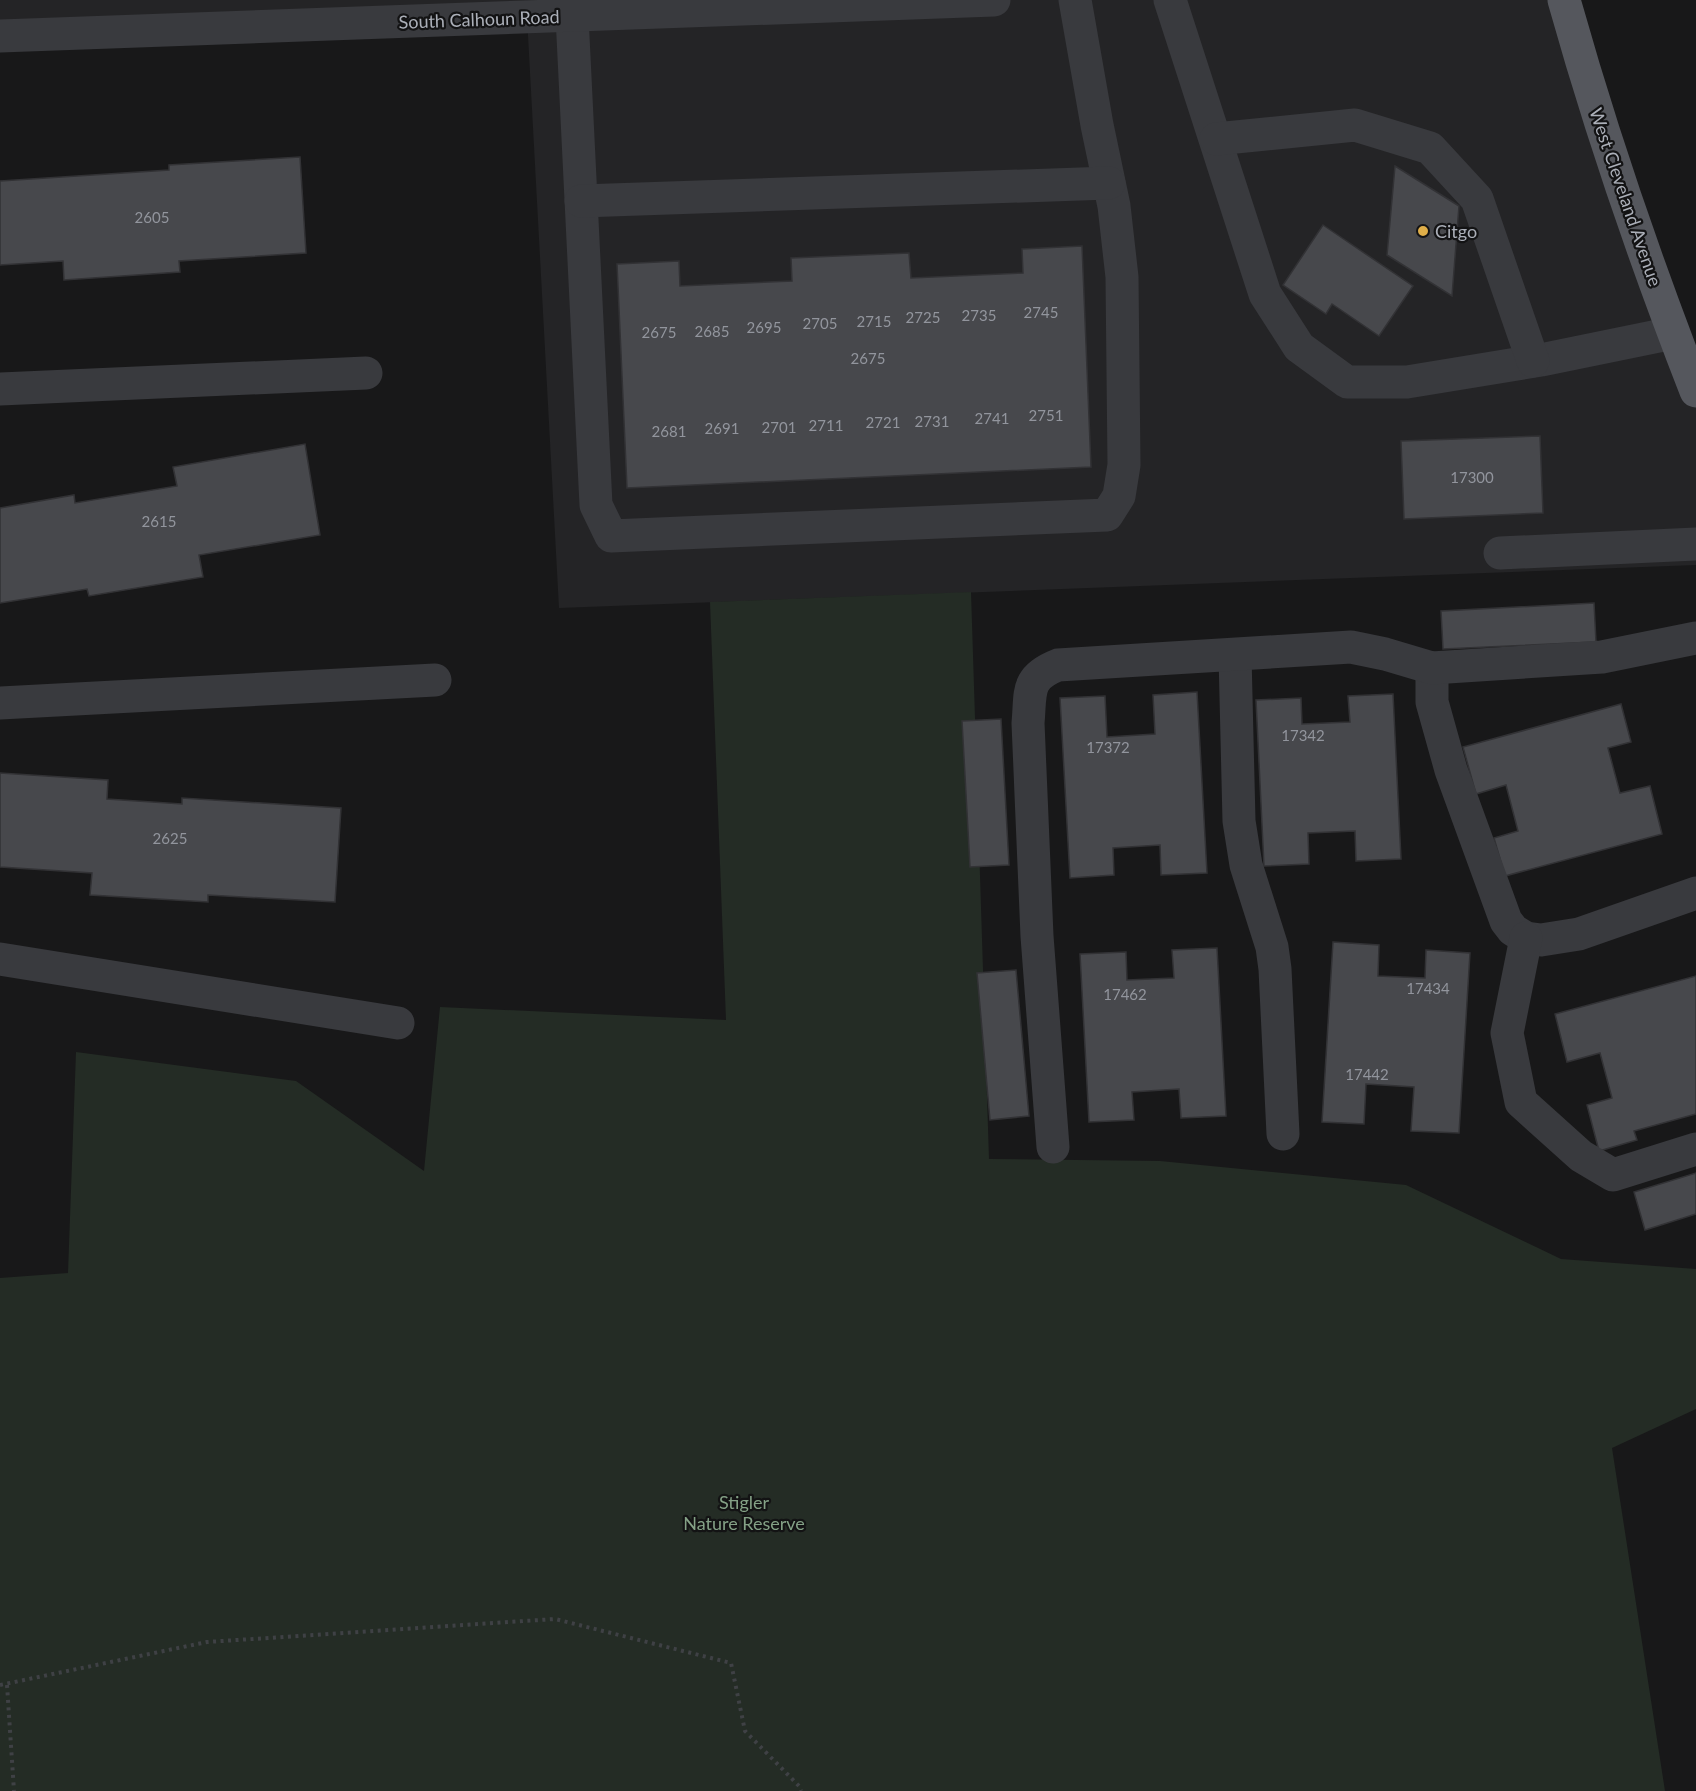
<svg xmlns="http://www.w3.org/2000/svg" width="1696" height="1791" font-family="Lato,sans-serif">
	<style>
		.built { fill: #242426 }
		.green { fill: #242c25 }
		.building { fill: #47484c; stroke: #323235; stroke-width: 1.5 }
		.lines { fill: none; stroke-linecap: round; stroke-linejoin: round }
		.path { stroke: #3f4145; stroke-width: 4; stroke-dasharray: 3 4.5; stroke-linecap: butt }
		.minor { stroke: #393a3e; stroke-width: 33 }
		.major { stroke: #55575d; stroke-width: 33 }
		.poi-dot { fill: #dfae49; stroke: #131314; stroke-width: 2 }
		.labels { text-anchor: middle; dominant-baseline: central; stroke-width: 4.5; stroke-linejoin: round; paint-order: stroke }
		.number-label { font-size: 15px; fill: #92959d }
		.street-label { font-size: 18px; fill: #abafb8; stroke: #131314 }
		.poi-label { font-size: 18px; fill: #abafb8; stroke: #131314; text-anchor: start }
		.park-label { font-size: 18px; fill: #84a186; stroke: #131314 }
	</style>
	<rect width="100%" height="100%" fill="#181819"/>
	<path class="built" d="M0,0H1564L1696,391V565L559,608L527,17L0,36Z"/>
	<path class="green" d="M971,592L989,1159L1160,1161L1406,1185L1561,1259L1696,1269V1409L1612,1448L1665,1791H0V1278L68,1273L76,1052L296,1081L424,1171L440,1007L726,1020L710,602Z"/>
	<g class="building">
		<path d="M300,157L306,253L179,261L180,272L64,280L63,261L0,265V181L169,170V165Z"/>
		<path d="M1395,166L1459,206L1452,296L1387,255Z"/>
		<path d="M1323,225L1413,286L1379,336L1332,304L1326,314L1283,285Z"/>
		<path d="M1082,246L1091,467L627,488L617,264L679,261L680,286L792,281L791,258L909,253L911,278L1023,273L1022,249Z"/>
		<path d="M1540,436L1543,513L1404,519L1401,441Z"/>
		<path d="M305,444L320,535L199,555L203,577L89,596L87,589L0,603V508L74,495L75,503L177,486L173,467Z"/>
		<path d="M1594,603L1596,642L1443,649L1441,611Z"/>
		<path d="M1197,692L1207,873L1161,875L1160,845L1113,848L1114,875L1070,878L1060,698L1105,696L1107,737L1155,734L1153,695Z"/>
		<path d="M1393,694L1401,859L1356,861L1355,831L1308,833L1309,864L1264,866L1256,700L1301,698L1302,724L1350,722L1348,696Z"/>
		<path d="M1621,704L1631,742L1608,748L1620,793L1650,786L1662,834L1505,876L1494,838L1518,831L1506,785L1476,794L1463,747Z"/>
		<path d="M1001,719L1009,865L970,867L962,721Z"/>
		<path d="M0,773L108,780L107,799L182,804V798L341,808L335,902L208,895V902L90,895L92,873L0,867Z"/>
		<path d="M1333,942L1379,945L1378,976L1425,978L1426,950L1470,953L1459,1133L1411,1131L1414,1087L1366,1084L1364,1124L1322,1122Z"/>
		<path d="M1217,948L1226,1116L1181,1118L1179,1089L1132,1092L1134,1120L1089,1122L1080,954L1126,952L1127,980L1174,978L1172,950Z"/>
		<path d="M1016,970L1029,1116L990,1120L977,973Z"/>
		<path d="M1696,976V1114L1634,1131L1637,1140L1599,1151L1587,1105L1612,1098L1600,1053L1567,1062L1555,1014Z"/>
		<path d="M1696,1173V1214L1645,1230L1634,1192Z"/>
	</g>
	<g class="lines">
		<g class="path">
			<path d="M0,1685L207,1642L555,1619L731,1663L745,1731L799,1786L801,1791"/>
			<path d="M7,1685L14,1791"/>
		</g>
		<g class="minor">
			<path d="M1170,0L1265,294L1299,347L1347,382H1407L1541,360L1673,333"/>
			<path d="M572,16L596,505L611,536L1107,515L1119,496L1124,465L1122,277L1114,206L1097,125L1075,0"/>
			<path d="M0,36L994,0"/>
			<path d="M1216,139L1355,125L1430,148L1477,199L1533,361"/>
			<path d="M581,201L1109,183"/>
			<path d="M0,389L366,373"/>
			<path d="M1500,553L1696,544"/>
			<path d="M1235,655L1239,821L1246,865L1272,947L1275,969L1283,1134"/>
			<path d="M1432,668V702L1451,770L1506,921L1513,930L1526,938L1541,940L1579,934L1696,893"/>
			<path d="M0,703L435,680"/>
			<path d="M1526,938L1507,1033L1521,1102L1581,1156L1613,1175L1696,1149"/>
			<path d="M0,959L398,1023"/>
			<path d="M1053,1147L1037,936L1028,723C1031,692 1025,678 1058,665L1351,647L1385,654L1432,668L1602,657L1696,638"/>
		</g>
		<path class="major" d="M1564,0C1601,132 1646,263 1696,391"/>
	</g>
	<circle class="poi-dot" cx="1423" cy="231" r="6"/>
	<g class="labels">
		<g class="number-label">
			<text x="152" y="217">2605</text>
			<text x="1041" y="312">2745</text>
			<text x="979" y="315">2735</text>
			<text x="923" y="317">2725</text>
			<text x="874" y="321">2715</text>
			<text x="820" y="323">2705</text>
			<text x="764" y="327">2695</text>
			<text x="712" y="331">2685</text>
			<text x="659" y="332">2675</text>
			<text x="868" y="358">2675</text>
			<text x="1046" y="415">2751</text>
			<text x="992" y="418">2741</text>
			<text x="932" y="421">2731</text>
			<text x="883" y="422">2721</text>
			<text x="826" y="425">2711</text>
			<text x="779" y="427">2701</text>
			<text x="722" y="428">2691</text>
			<text x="669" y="431">2681</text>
			<text x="1472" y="477">17300</text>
			<text x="159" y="521">2615</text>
			<text x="1303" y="735">17342</text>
			<text x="1108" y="747">17372</text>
			<text x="170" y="838">2625</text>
			<text x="1428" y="988">17434</text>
			<text x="1125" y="994">17462</text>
			<text x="1367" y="1074">17442</text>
		</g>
		<g class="street-label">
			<text transform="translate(479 19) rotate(-2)">South Calhoun Road</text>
			<text transform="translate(1626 197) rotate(71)">West Cleveland Avenue</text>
		</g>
		<g class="poi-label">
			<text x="1435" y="231">Citgo</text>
		</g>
		<g class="park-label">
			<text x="744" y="1502">Stigler<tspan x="744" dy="21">Nature Reserve</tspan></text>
		</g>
	</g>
</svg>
